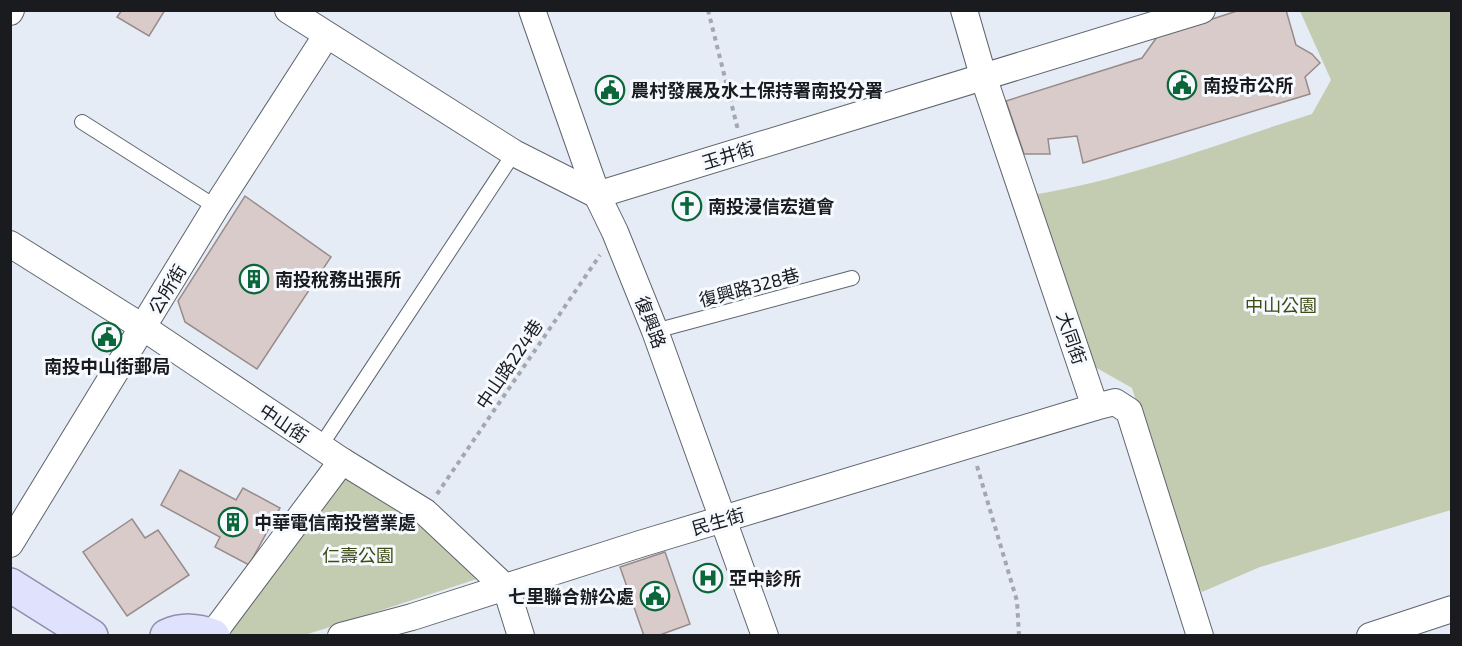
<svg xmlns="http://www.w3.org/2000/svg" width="1462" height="646" font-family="'Exo 2','Noto Sans TC',sans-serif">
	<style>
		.green { fill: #c3ccb0 }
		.building { fill: #d8cbc9; stroke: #988c8a; stroke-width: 1.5 }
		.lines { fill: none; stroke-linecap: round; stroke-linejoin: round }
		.service-casing { stroke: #5f656d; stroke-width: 16 }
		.minor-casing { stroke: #5f656d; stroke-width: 28 }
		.primary-casing { stroke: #8d8fae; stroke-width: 36 }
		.path { stroke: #a3a7af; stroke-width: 4; stroke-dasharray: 4.5 4.5; stroke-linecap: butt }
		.service { stroke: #fff; stroke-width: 14 }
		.minor { stroke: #fff; stroke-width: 26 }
		.primary { stroke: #e0e2fd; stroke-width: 33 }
		.labels { text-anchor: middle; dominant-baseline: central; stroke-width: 6; stroke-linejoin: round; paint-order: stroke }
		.poi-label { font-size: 18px; font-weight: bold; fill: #191b1f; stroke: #f6f9fd; text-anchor: start }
		.street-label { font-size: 18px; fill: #191b1f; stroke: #f6f9fd }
		.park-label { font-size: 18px; fill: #3e4b13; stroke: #f6f9fd }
	</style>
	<rect width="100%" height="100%" fill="#e6ecf6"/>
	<g class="green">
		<path d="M1300,11H1451V510L1260,567L1202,592L1190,575L1132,388L1095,367L1068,303L1031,195C1127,180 1219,143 1312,114L1331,80Z"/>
		<path d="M341,473L403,512L483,577L305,635L233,636L230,633Z"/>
	</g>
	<g class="building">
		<path d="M122,10H165L149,36L117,17Z"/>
		<path d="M1240,10H1286L1296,45L1312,54L1320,63L1305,77L1310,94L1083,163L1077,136L1048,139L1050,154H1024L1006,101L1142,58L1157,37Z"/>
		<path d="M245,196L331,257L257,369L185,322L178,301Z"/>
		<path d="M180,470L236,500L243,488L280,508L249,565L215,547L220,537L161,505Z"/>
		<path d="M132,519L145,538L158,530L189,575L127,616L83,552Z"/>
		<path d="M665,552L690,624L657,636H644L620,567Z"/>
	</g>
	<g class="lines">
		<g class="service-casing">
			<g id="service">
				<path d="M82,122L216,207"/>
				<path d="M655,331L852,278"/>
				<path d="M320,447L514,153"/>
			</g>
		</g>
		<g class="minor-casing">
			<g id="minor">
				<path d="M288,10L514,153L597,195L1202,10"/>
				<path d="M532,10L597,195L615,232L655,331L765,636"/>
				<path d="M964,10L984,79L1095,407L1115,402L1129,411L1200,636"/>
				<path d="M10,12L11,10"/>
				<path d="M10,244L144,328L342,461L425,512L506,588L521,636"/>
				<path d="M10,544L216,207L326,36"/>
				<path d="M212,635L342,461"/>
				<path d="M341,636L412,617L640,544L1095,407"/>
				<path d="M1370,636L1452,609"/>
			</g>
		</g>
		<g class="primary-casing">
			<g id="primary">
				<path d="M10,585L91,636"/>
				<path d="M167,636C183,629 196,630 213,636"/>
			</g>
		</g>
		<g class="path">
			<path d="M708,10L738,130"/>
			<path d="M977,466L1017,601L1019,636"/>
			<path d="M437,494L600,255"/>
		</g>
		<use href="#service" class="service"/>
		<use href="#minor" class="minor"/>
		<use href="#primary" class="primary"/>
	</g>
	<defs>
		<g id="civic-ring" transform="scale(1.5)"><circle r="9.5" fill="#f6f9fd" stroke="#0b673a" stroke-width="1.5"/><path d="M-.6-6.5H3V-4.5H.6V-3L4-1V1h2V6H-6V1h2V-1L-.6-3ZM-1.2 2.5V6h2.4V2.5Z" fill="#0b673a"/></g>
		<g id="church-ring" transform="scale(1.5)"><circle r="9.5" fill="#f6f9fd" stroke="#0b673a" stroke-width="1.5"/><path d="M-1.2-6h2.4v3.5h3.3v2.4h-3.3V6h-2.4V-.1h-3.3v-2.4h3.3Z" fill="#0b673a"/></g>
		<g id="building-ring" transform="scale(1.5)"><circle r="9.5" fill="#f6f9fd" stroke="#0b673a" stroke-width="1.5"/><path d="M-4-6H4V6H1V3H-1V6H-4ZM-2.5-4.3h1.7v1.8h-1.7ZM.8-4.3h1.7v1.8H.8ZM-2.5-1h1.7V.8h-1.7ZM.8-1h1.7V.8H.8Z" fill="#0b673a"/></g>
		<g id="hospital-ring" transform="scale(1.5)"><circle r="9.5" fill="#f6f9fd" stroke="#0b673a" stroke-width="1.5"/><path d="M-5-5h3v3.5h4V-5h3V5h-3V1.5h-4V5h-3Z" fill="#0b673a"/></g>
	</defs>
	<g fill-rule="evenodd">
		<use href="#civic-ring" x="1182" y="85"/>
		<use href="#civic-ring" x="610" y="90"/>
		<use href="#church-ring" x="687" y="206"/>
		<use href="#building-ring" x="254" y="279"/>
		<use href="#civic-ring" x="107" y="337"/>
		<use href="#building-ring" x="233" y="522"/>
		<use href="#hospital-ring" x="708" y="578"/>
		<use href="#civic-ring" x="655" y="596"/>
	</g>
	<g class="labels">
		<g class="poi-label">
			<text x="1203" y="85">南投市公所</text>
			<text x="631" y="90">農村發展及水土保持署南投分署</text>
			<text x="708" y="206">南投浸信宏道會</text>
			<text x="275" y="279">南投稅務出張所</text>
			<text x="107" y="366" text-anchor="middle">南投中山街郵局</text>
			<text x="254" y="522">中華電信南投營業處</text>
			<text x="729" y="578">亞中診所</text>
			<text x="634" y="596" text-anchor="end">七里聯合辦公處</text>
		</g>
		<g class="street-label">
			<text transform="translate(728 155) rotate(-17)">玉井街</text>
			<text transform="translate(749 287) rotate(-15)">復興路328巷</text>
			<text transform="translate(167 289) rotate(-59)">公所街</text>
			<text transform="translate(651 322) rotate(69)">復興路</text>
			<text transform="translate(1072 338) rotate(71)">大同街</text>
			<text transform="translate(509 364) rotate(-56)">中山路224巷</text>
			<text transform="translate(284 423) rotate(34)">中山街</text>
			<text transform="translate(718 521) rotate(-16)">民生街</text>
		</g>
		<g class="park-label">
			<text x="1281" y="305">中山公園</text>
			<text x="358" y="555">仁壽公園</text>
		</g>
	</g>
	<rect width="1462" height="646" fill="none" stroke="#191b1f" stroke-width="24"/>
</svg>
